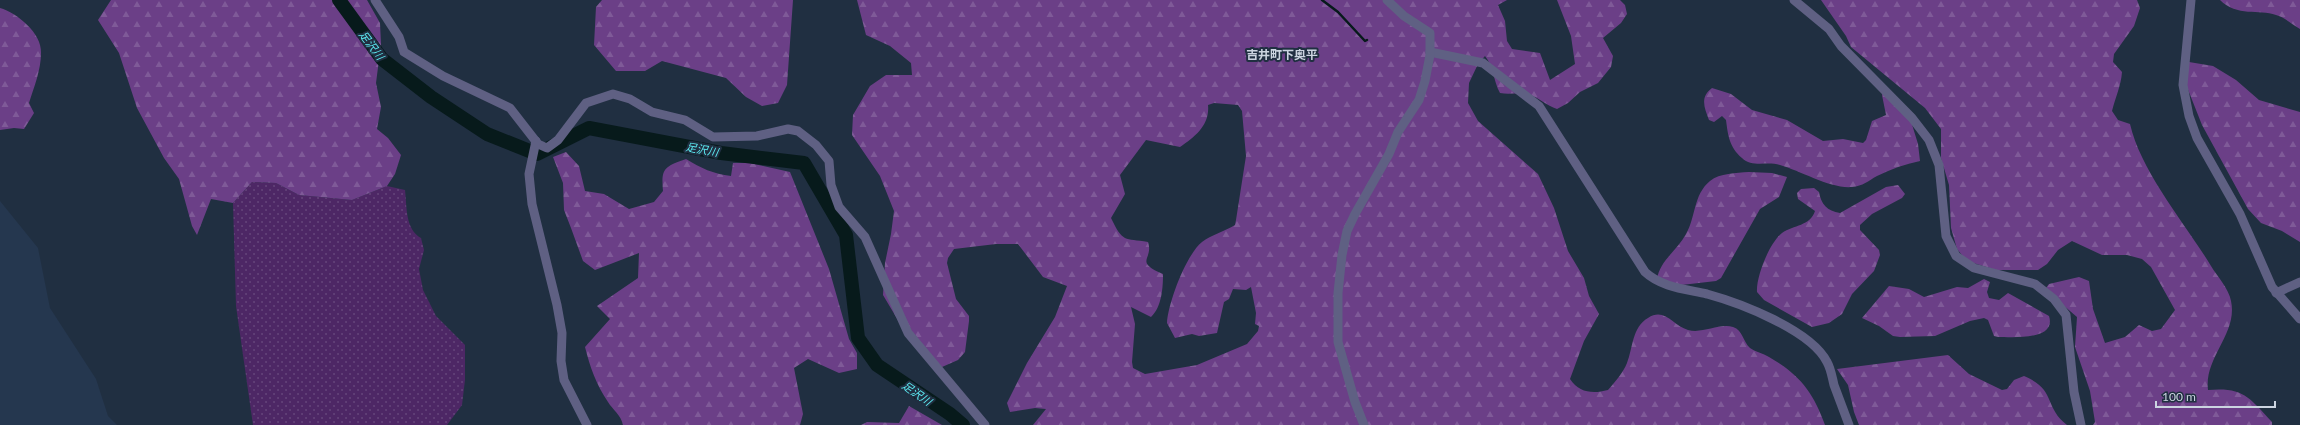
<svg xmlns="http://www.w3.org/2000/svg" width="2300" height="425" font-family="Lato,'Noto Sans JP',sans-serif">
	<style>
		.built { fill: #25374f }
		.grass { fill: url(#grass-dots) }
		.forest { fill: url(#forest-firs); fill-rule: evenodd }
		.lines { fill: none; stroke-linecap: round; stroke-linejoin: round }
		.stream { stroke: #071a1b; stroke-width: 2.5 }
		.river { stroke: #071a1b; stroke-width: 14 }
		.minor { stroke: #5f6083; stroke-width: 9 }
		.labels { text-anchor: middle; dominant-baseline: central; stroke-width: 4; stroke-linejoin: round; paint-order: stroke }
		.water-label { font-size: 11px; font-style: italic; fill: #5cecf3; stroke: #202f41 }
		.quarter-label { font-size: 12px; font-weight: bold; fill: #cbd4e0; stroke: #202f41 }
	</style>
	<defs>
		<pattern id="grass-dots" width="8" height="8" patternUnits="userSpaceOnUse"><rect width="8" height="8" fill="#4d2765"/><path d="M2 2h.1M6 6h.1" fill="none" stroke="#65457b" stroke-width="1.8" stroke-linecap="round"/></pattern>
		<pattern id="forest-firs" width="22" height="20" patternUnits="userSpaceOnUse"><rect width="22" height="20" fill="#6b3f87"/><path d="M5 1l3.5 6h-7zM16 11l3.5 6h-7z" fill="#7f5a98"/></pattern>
	</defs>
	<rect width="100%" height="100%" fill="#202f41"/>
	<path class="built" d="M0,201L38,248L50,308L96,379L108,416L117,425H0Z"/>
	<path class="grass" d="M252,182L276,183L299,195L352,200L387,186L405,190C407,207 405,229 421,238L424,250L419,269L423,290L436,316L465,345V380L462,405L447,425H253L236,306L233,203Z"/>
	<g class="forest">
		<path d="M111,0H367L380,23L381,44L376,83L381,107L377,129L388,138L401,155L395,174L387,186L352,200L299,195L276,183L252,182L233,203L211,199L197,235L192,226L179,179L164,158L137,108L119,53L98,20Z"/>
		<path d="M602,0H793L787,85L778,103L762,106L746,97L726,78L662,61L645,71H616L594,45L596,7Z"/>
		<path d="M857,0H1507L1498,5L1505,21L1507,41L1512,49L1540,53L1550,80L1575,64L1571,36L1557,0H1620L1625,5L1627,14L1621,23L1603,38L1613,56L1611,67L1598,83L1580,92L1568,103L1557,109C1547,106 1538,97 1528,94C1519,92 1510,95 1500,93C1493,80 1494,67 1485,56L1478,64L1469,83L1468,103L1478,121L1538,174L1554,208L1568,251L1584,278L1589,296L1599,314L1584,341L1570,379C1579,393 1593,394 1608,390C1615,382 1623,373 1627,363C1633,348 1632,327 1648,318C1665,307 1673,326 1688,330C1703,334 1719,323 1733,327C1743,330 1743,342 1750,348C1755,352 1763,353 1769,357C1800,375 1813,392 1825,425H1033L1046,409L1035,408L1010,412L1007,403L1027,363L1055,317L1067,286L1043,277L1018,244H996L954,249L948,258L947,263L956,299L969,316V321L965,352L958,360L942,367L905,332L883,295L885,263L891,234L894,211L880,176L852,135L853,115L870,86L886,75H912L911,63L890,46L866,35ZM1214,103L1238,105L1242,111L1246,156L1236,220L1235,225C1225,231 1211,235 1202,242C1186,255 1168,303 1167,323L1175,338L1192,334L1199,336L1217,333L1224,302L1229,299L1233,289L1246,290L1251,287L1256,313L1255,324L1259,326L1258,331L1247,344L1197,365L1145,374L1133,368L1132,362L1135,324L1131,307L1151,317C1162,307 1163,287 1163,274C1133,261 1154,260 1148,242C1124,238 1123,243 1111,218L1125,194L1120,175L1146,140L1180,147C1195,137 1210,125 1208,105Z"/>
		<path d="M1821,0H2137L2140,8L2134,26L2114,54L2113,62L2122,72C2121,86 2115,98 2112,111L2118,120L2130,124C2141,172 2185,223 2211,266C2217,276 2229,289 2231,301C2238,334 2204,357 2208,390C2243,387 2249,397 2272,422V425H2093L2095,422L2090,391L2075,347L2077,317L2049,293L2046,288L2049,284L2079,277L2089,281L2093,309L2105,343L2125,337L2139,325L2152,331L2161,329L2175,310L2151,267L2142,259L2127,255H2102L2072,241L2058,250L2047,264L2038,270H1996L1967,261L1957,249L1951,228L1949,185L1941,158V129L1925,108L1851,47L1846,36Z"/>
		<path d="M2220,0H2300V29C2293,25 2284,17 2276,15C2259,9 2237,17 2220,0Z"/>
		<path d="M0,8C17,13 42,33 41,53C41,70 34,87 29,103L34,113L24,129L14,128L0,130Z"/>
		<path d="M2189,62L2213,66L2236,80L2259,100L2300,112V242L2282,231L2261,223L2248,209L2202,125L2183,77Z"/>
		<path d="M1712,88L1731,94L1752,110L1787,120L1823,141L1843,139L1863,143L1866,140L1872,121L1886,115L1882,95L1883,91L1910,118L1918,144L1920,161C1905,164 1891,169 1877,176C1868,181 1863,186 1852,187C1831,189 1801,171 1780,165C1767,161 1752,168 1742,158C1729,147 1728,135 1726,120L1722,116L1714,122L1709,120C1704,107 1700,97 1712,88Z"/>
		<path d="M566,152L579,166L585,191L604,194L629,209L654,202L663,191C661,168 664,167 686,159C701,168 713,174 731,176L733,163H750L790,172L829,269L849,339L857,353V369L839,373L808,359L794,368L803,414L800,425H623C621,415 613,410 608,402C596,384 590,367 585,347L610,319L597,306L638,278L639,253L595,270L583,261L571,228L564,210L563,183L553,157Z"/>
		<path d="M1749,172L1772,173L1787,177L1779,197L1760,209L1721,278L1716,281L1664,287L1657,280C1659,261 1677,251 1686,234C1696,217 1693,195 1710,181C1720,173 1736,173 1749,172Z"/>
		<path d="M1898,185L1905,194L1902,198L1872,214L1860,225V230L1879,250L1880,255L1874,271L1852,294L1842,314L1829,323L1812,327L1764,300L1757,292C1756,276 1770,242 1782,233C1794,225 1810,226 1815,211L1798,199L1797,193L1801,189L1814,188L1819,192C1821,204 1827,211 1840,213L1886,187Z"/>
		<path d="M1984,279L1990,282L1987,292L1989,298L1999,300L2008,293L2049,316C2057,341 2011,337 1998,337L1994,336L1988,320L1984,318L1970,321L1935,336L1900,337L1893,336L1879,326L1862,318L1889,286L1909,289L1924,297L1957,287L1968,288Z"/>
		<path d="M1948,355L1969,374L2002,390L2007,389L2014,380L2024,376C2057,390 2043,406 2067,425H1859L1854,412L1848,385L1837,369Z"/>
		<path d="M909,406L942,425H861L867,422L899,423Z"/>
	</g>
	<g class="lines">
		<path class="stream" d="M1322,0L1338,12L1365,41L1367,40"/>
		<path class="river" d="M339,0L382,59L431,97L487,134L537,154L589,128L721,153L804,163L846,235L858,338L877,365L950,414L963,425"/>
		<g class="minor">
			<path d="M375,0L399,37L404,52L443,76L510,108L538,144L547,148L558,140L586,103L613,94L630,99L652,112L685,120L713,137L757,136L788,129L798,131L816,145L829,161L831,185L839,207L865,237L908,333L985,425"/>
			<path d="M1794,0L1829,29L1841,46L1912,118L1929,140L1939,165L1946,236L1956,256L1974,268L2035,284L2054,299L2066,315L2074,392L2081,425"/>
			<path d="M2191,0L2183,85L2189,116L2197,138L2240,214L2272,287L2300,319"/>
			<path d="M1430,52L1483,63L1539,106L1645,272C1661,287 1685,289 1707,294C1740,303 1811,330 1827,362C1831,369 1832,377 1834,385C1839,398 1844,412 1849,425"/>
			<path d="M536,141L529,174L532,204L557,305L562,333L561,361L564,380L587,425"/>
			<path d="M2276,293L2300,282"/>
			<path d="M1364,425L1355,402L1338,342V293L1342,255L1347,231L1355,214L1389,154L1398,132L1419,100L1425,81L1430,55V33L1404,16L1387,0"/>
		</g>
	</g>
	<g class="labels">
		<g class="water-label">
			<text transform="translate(372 45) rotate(53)">足沢川</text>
			<text transform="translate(702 149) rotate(10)">足沢川</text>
			<text transform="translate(917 393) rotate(35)">足沢川</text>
		</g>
		<g class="quarter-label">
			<text x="1282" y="54">吉井町下奥平</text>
		</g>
	</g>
	<path d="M2156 401v6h119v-6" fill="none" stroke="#cbd4e0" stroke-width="2"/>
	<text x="2162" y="401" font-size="12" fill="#cbd4e0" stroke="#202f41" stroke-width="3" paint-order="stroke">100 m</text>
</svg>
